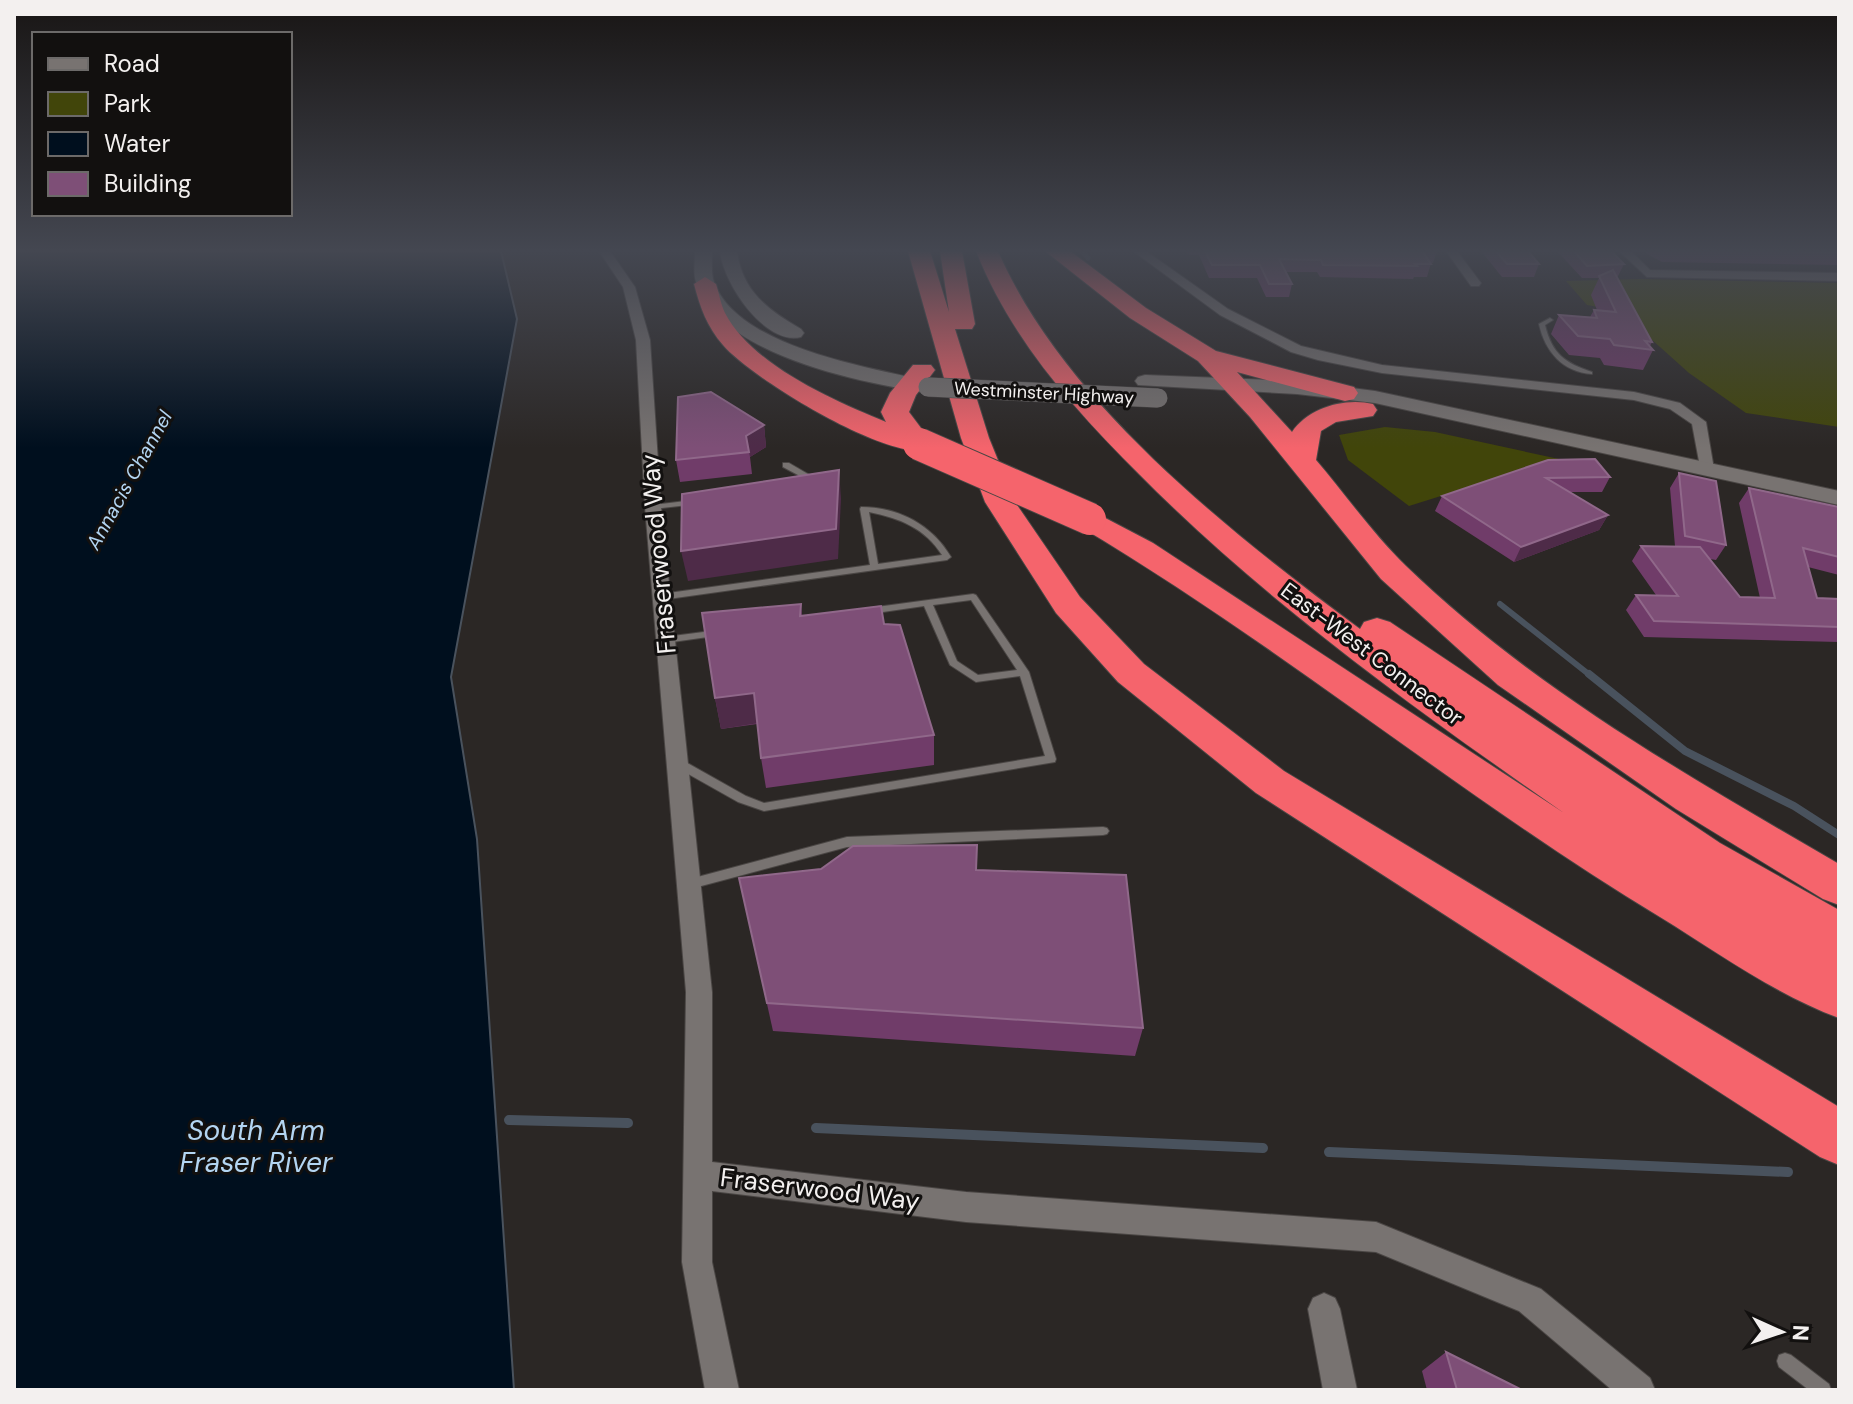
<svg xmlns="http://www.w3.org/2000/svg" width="1853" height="1404" font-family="'DM Sans',sans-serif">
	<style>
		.green { fill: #41450a }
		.water { fill: #000f1e; stroke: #49525d; stroke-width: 2 }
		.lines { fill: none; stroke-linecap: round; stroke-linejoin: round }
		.stream-far3 { stroke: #49525d; stroke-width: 5 }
		.stream-far2 { stroke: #49525d; stroke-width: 6 }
		.stream-far1 { stroke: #49525d; stroke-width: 8 }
		.stream { stroke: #49525d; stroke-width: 10 }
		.service-casing { stroke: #4a4644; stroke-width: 2 }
		.minor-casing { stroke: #4a4644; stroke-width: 2 }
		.secondary-casing { stroke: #4a4644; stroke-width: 2 }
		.motorway-casing { stroke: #4a4644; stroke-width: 2 }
		.service { fill: #787371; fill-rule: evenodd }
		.minor { fill: #787371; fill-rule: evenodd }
		.secondary { fill: #787371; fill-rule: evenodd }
		.motorway { fill: #f5646c; fill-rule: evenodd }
		.secondary-bridge-casing { stroke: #4a4644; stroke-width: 20; stroke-linecap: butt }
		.motorway-bridge-casing { stroke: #4a4644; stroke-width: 34; stroke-linecap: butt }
		.secondary-bridge { stroke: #787371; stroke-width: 19 }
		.motorway-bridge { stroke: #f5646c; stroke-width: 32 }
		.wall { fill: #703c69 }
		.shaded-wall { fill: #4e2b48 }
		.building { fill: #7e4f77; stroke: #90688a; stroke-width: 2 }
		.labels { text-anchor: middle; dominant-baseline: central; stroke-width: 6; stroke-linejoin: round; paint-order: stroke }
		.far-street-label { font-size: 18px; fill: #f3f0ef; stroke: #12100f }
		.far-water-label { font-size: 20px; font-style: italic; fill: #b3d5f2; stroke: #12100f }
		.street-label { font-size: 22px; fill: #f3f0ef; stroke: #12100f }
		.near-street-label { font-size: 26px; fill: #f3f0ef; stroke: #12100f }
		.near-water-label { font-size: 28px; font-style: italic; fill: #b3d5f2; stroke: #12100f }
	</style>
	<rect width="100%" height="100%" fill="#2b2725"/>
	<g class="green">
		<path d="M1639,279L1839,283V427L1746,413L1689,373L1631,321L1610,309L1587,305L1566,281Z"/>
		<path d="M1385,427L1435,432L1559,459L1409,506L1348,460L1339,435Z"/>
	</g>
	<path class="water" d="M14,251H501L517,319L451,677L477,839L514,1390H14Z"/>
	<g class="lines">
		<path class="stream-far3" d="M1082,251L1088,258"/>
		<path class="stream-far2" d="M1500,604L1591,676"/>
		<path class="stream-far1" d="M1589,674L1685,751L1794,806L1839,835"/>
		<g class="stream">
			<path d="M509,1120L628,1123"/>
			<path d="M816,1128L1263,1148"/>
			<path d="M1329,1152L1788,1172"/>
		</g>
		<g class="service-casing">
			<g id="service">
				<path d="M1550,318L1553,320L1545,325C1552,354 1565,363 1592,372V374C1563,372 1545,352 1539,324Z"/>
				<path d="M783,463H789L820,481L816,483H813L783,467Z"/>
				<path d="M694,500L698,502L697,504L653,509L649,507L653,505Z"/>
				<path d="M861,507C899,507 932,525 951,557L947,560L661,600L657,597L661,594L870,565L860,509ZM869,512C899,518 925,528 942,555L878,564Z"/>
				<path d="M973,594L976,595L1029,672L1056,759L1055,762L764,811L738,802L674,766L673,763L674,760H682L746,796L764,803L1045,756L1020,676L976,682L950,665L924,606L869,614L864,611L869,608ZM971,600L1017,670L978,675L957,661L933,605Z"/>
				<path d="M719,630L724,633L722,635L665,643L660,640L665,637Z"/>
				<path d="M1103,827L1107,828L1109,831L1107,834L1103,835L847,847L690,889L686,887L684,884L686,881L690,879L847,837Z"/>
				<path d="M1785,1353L1791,1355L1829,1384L1831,1390H1809L1779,1367L1777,1361L1779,1355Z"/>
			</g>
		</g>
		<g class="minor-casing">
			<g id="minor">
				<path d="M599,251H610L635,287L650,340L661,507L712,992V1162L966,1192L1376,1222L1541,1289L1650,1378L1655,1390H1612L1519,1311L1376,1252L966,1222L712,1191V1262L739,1390H705L682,1262L686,992L645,507L636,340L623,287Z"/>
				<path d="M1133,251H1146L1228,309L1301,346L1382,365L1634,392L1680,403L1706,422L1714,469L1706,474L1701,472L1692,424L1670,409L1634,400L1382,373L1318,360L1291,352L1220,315Z"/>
				<path d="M1446,251H1457L1481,283L1479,286H1471Z"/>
				<path d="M1619,251H1631L1650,270L1839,273V281L1647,277Z"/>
				<path d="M1324,1293L1335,1298L1340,1309L1357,1390H1323L1308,1309L1313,1298Z"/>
			</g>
		</g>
		<g class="secondary-casing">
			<g id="secondary">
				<path d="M695,251H712C712,261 711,274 714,282C738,349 876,368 935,383L938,387L928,393C863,383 720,356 696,282C693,273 695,261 695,251Z"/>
				<path d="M720,251H737C742,291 768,310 801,329L804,333L801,337C765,346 723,283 720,251Z"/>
				<path d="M1145,375L1297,381L1375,391L1839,491V505L1375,403L1297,394L1138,385L1135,381L1138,377Z"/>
			</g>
		</g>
		<g class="motorway-casing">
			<g id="motorway">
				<path d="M908,251H930L949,312L940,251H962L975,324L972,329H955L989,438L1015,502L1080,597L1144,664L1284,771L1839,1107V1165L1820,1157L1256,793L1118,682L1056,613L985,502L961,438Z"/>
				<path d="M976,251H998C1063,402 1231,533 1360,629L1364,622L1377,618L1390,622L1720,843L1839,910V1018C1776,995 1717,952 1660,917C1460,796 1280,645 1079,526L1074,519L1079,512L1090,510L1153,543L1564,813C1415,709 1267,603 1139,474C1073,408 1011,339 976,251Z"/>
				<path d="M1045,251H1070L1146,308L1216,351L1354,387L1358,393L1354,399L1345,401L1237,372L1292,432C1308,408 1345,397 1373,404L1377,410L1373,416L1336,422L1321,431L1316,460C1345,494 1373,534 1406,566C1532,688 1688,776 1839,864V905L1823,899L1676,809L1498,685L1381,579L1250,417L1198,361L1130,318Z"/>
				<path d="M705,277L716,284C719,293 721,305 725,313C752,365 834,401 886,422L881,412L890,393L913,365H931L935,370L916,395L909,412L933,444L929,450C887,461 751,378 723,345C707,327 700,307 694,284Z"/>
			</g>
		</g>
		<use href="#service" class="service"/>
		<use href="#minor" class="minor"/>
		<use href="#secondary" class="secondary"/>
		<use href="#motorway" class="motorway"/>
		<g class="secondary-bridge-casing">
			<path id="secondary-bridge" d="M928,387L1158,398"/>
		</g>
		<g class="motorway-bridge-casing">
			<path id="motorway-bridge" d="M919,444L1090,519"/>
		</g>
		<use href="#secondary-bridge" class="secondary-bridge"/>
		<use href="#motorway-bridge" class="motorway-bridge"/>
	</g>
	<g class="wall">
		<path d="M1186,251H1437L1433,263H1431L1427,277H1414L1413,279L1320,277L1317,272H1286L1292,284L1289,297H1266L1257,278H1209L1199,255H1190Z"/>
		<path d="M1481,251H1528L1539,264L1534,277H1502Z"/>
		<path d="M1557,251H1611L1624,264L1618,276L1616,277L1652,342L1650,346L1653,350L1643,370L1604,365L1600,358L1569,355L1551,334L1559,315L1590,317L1594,310H1597L1591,295L1599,278H1582Z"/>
		<path d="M1645,251H1839V265L1662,262L1649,255Z"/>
		<path d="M764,425L766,447L750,457L752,474L680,482L676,460Z"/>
		<path d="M1548,460L1610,477L1602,492H1570L1608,515L1599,530L1514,562L1435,511L1442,496Z"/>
		<path d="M1679,473L1726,545L1716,560L1710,559L1740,597L1760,598L1739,503L1749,488L1839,507V575L1808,567L1817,598L1839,599V642L1644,637L1626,610L1636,595H1656L1632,561L1641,546H1675L1670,488Z"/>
		<path d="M801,604L802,616L884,624L934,735V765L766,788L761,758L757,724L721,729L715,698Z"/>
		<path d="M976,870L1143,1028L1135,1056L773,1031L739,878Z"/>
		<path d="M1446,1352L1522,1390H1427L1422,1371Z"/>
	</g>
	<g class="shaded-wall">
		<path d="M764,425L766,447L750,457L746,436Z"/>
		<path d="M839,470L841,499L838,559L688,581L681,551Z"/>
		<path d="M1608,515L1599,530L1514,562L1521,547Z"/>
		<path d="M754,693L759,723L721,729L715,698Z"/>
	</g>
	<g class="building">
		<path d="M1205,251H1422L1431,264H1415L1417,266L1323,265L1321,260L1279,259L1292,284H1269L1260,265H1212Z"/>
		<path d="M1496,251H1528L1539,264H1507Z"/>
		<path d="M1574,251H1611L1624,264L1587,266Z"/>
		<path d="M1784,251H1839V252Z"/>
		<path d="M1613,270L1652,342L1645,341L1653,350L1614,345L1610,339L1578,336L1559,315L1597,318L1594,310L1616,312L1599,276Z"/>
		<path d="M711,392L764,425L746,436L749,452L676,460L678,397Z"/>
		<path d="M1595,459L1610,477L1546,478L1608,515L1521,547L1442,496L1548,460Z"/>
		<path d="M839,470L836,529L681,551L682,494Z"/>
		<path d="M1679,473L1716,481L1726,545L1685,536Z"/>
		<path d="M1749,488L1839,507V557L1803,548L1817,598L1839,599V627L1654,621L1636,595L1678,596L1641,546L1700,547L1740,597L1775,598Z"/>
		<path d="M801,604L800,616L881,606L884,624L900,625L934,735L761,758L754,693L715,698L702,613Z"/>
		<path d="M977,845L976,870L1126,875L1143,1028L767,1003L739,878L821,869L853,846Z"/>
		<path d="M1446,1352L1522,1390H1457Z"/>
	</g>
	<linearGradient id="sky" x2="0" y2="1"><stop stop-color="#181514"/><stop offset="0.56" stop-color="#444751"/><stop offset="1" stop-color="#444751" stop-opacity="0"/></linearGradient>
	<rect width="1853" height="448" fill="url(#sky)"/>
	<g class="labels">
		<g class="far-street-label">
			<text transform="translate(1044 393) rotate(3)">Westminster Highway</text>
		</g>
		<g class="far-water-label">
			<text transform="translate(129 480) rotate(-61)">Annacis Channel</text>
		</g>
		<g class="street-label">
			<text transform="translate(1372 654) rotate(37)">East-West Connector</text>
		</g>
		<g class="near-street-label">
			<text transform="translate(658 554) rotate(-95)">Fraserwood Way</text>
			<text transform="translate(820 1189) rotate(7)">Fraserwood Way</text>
		</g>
		<g class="near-water-label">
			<text x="256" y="1130">South Arm<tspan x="256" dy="32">Fraser River</tspan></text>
		</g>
	</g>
	<rect width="1853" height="1404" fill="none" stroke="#f3f0ef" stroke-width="32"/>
	<rect x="32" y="32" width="260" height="184" fill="#12100f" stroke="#6c6a69" stroke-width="2"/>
	<rect x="48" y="58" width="40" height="12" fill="#787371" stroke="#6c6a69" stroke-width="2"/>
	<text x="104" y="72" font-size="24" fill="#f3f0ef">Road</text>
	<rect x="48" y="92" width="40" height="24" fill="#41450a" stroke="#6c6a69" stroke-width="2"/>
	<text x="104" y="112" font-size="24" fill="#f3f0ef">Park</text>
	<rect x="48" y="132" width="40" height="24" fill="#000f1e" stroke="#6c6a69" stroke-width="2"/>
	<text x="104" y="152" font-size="24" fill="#f3f0ef">Water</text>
	<rect x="48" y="172" width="40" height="24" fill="#7e4f77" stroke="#6c6a69" stroke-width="2"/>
	<text x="104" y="192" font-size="24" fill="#f3f0ef">Building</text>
	<g transform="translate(1781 1332) rotate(93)" stroke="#12100f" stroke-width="6" paint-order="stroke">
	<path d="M0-6L14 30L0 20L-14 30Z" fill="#f3f0ef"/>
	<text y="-12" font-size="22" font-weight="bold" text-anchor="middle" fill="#f3f0ef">N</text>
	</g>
</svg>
